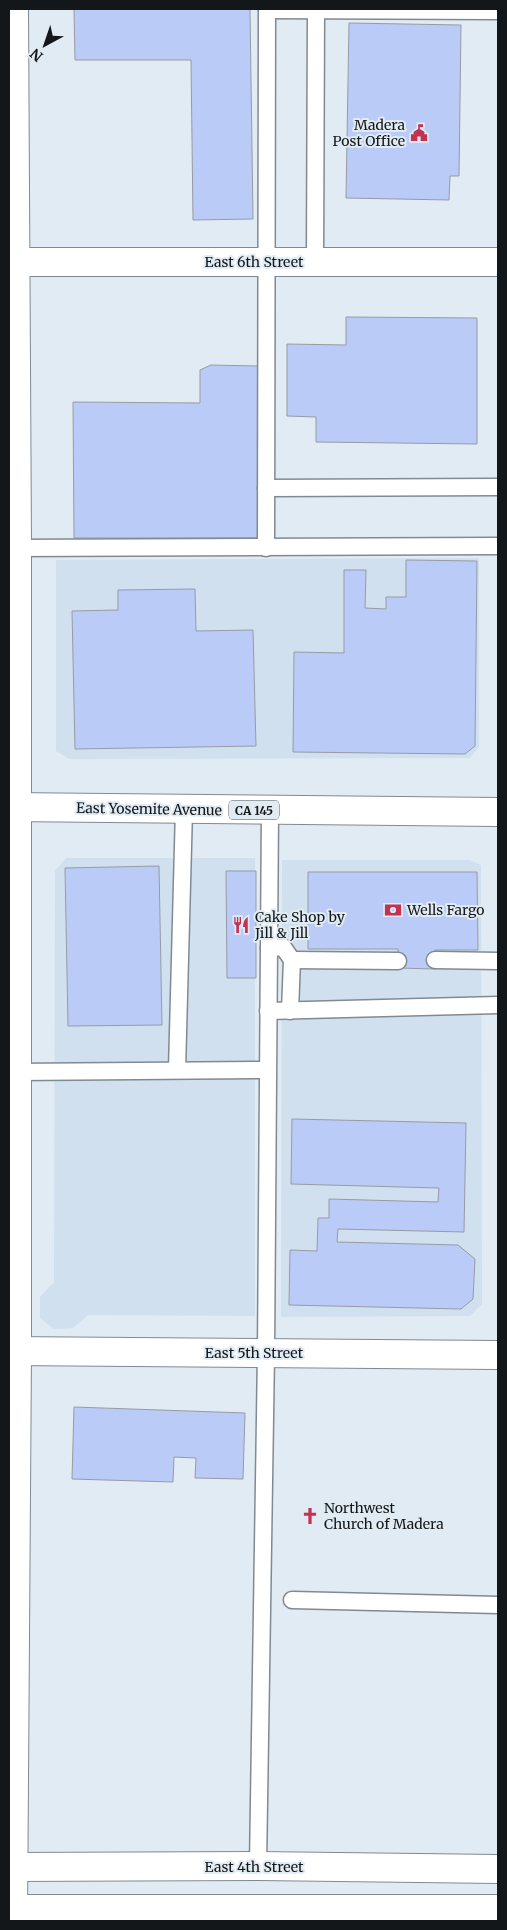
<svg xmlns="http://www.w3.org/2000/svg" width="507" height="1930" font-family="Merriweather,serif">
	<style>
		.built { fill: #d0e0ee }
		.building { fill: #bacbf7; stroke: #979ba5 }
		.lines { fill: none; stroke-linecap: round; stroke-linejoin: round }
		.service-casing { stroke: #818a91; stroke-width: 19 }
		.minor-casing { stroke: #818a91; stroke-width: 30 }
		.primary-casing { stroke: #818a91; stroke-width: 30 }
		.service { stroke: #fff; stroke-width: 16 }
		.minor { stroke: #fff; stroke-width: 28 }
		.primary { stroke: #fff; stroke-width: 28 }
		.labels { text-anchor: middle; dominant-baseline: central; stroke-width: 4; stroke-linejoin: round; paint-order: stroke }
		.shield { fill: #e1ebf3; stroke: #51575a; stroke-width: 1 }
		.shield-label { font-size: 12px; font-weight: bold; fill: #131719 }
		.poi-label { font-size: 14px; fill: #131719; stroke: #e1ebf3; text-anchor: start }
		.street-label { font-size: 14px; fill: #131719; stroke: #e1ebf3 }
	</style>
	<rect width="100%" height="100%" fill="#e1ebf3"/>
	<g class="built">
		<path d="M479,558V747L470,758L69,759L56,751V560Z"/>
		<path d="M66,858H255V1316L88,1315L73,1328L54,1329L40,1318V1297L54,1282L55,871Z"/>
		<path d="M282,860H469L481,865L482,1304L470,1316L281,1317Z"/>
	</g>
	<g class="building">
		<path d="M74,9H250L253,219L193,220L191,60H75Z"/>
		<path d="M349,23L461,25L459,176H450L449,200L346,198Z"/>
		<path d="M346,317L477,318V444L316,442V417L287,416V344L346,345Z"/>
		<path d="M211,365L258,366L259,538H74L73,402L200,403V370Z"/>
		<path d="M406,560L477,561L475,746L465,754L293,752L294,652L344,653V570H366L365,608L386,609V597H406Z"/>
		<path d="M195,589L196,631L253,630L256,746L75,749L72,611L118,610V590Z"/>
		<path d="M159,866L162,1025L68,1026L65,868Z"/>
		<path d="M226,871H256V978H227Z"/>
		<path d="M308,872H477L478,950H435V969L398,968V949H308Z"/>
		<path d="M292,1119L466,1123L464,1232L338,1229L337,1242L458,1245L475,1259L473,1299L461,1309L289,1305L290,1250L317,1251L318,1218H329V1199L438,1202L439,1188L291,1184Z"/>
		<path d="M74,1407L245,1413L243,1479L195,1478L196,1458L174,1457L173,1482L72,1479Z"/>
	</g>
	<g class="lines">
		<g class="service-casing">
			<g id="service">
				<path d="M267,10L498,11"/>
				<path d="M315,262L316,10"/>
				<path d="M266,488L498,487"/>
				<path d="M9,548L498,546"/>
				<path d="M266,548L267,9"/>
				<path d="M269,948L283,947L292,960L290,1011"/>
				<path d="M292,960L398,961"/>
				<path d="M435,960L498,961"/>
				<path d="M268,1011L498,1005"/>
				<path d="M177,1070L184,809"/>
				<path d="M16,1072L267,1070"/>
				<path d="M292,1600L498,1605"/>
				<path d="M258,1866L266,1353L270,810"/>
			</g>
		</g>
		<g class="minor-casing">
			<g id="minor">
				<path d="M9,262H498"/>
				<path d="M9,1351L498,1355"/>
				<path d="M9,1867L258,1866L498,1869"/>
				<path d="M9,1909H498"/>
				<path d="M13,1921L17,1351V548L14,9"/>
			</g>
		</g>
		<g class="primary-casing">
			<path id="primary" d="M9,807L498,812"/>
		</g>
		<use href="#service" class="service"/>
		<use href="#minor" class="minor"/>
		<use href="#primary" class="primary"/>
	</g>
	<defs>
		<g id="civic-bare" transform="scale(1.35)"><path d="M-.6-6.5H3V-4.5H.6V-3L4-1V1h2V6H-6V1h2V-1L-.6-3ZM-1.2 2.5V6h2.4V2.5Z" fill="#c33351" stroke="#e1ebf3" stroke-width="2.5" paint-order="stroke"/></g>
		<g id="bank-bare" transform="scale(1.35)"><path d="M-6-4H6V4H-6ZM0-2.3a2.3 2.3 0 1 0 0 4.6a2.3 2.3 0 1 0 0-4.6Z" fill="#c33351" stroke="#e1ebf3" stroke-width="2.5" paint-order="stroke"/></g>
		<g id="restaurant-bare" transform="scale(1.35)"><path d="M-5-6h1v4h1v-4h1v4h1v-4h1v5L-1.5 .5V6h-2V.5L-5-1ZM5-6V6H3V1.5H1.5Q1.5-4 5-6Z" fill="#c33351" stroke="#e1ebf3" stroke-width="2.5" paint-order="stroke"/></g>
		<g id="church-bare" transform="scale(1.35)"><path d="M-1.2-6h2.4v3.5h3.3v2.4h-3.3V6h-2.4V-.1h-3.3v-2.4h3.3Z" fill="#c33351" stroke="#e1ebf3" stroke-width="2.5" paint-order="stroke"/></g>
	</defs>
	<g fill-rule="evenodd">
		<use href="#civic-bare" x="419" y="133"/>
		<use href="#bank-bare" x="393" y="910"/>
		<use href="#restaurant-bare" x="241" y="925"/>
		<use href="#church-bare" x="310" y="1516"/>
	</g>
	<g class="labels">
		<rect class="shield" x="229" y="800.5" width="50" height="19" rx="4"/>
		<g class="shield-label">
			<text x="254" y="810">CA 145</text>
		</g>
		<g class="poi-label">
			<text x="405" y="125" text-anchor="end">Madera<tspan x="405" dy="16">Post Office</tspan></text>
			<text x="407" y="910">Wells Fargo</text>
			<text x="255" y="917">Cake Shop by<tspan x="255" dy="16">Jill &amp; Jill</tspan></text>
			<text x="324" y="1508">Northwest<tspan x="324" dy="16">Church of Madera</tspan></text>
		</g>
		<g class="street-label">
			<text x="254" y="262">East 6th Street</text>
			<text transform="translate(149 809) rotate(1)">East Yosemite Avenue</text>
			<text x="254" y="1353">East 5th Street</text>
			<text x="254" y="1867">East 4th Street</text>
		</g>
	</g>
	<rect width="507" height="1930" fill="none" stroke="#131719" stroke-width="20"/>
	<g transform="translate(45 45) rotate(220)" stroke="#e1ebf3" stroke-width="4" paint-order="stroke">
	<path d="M0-4L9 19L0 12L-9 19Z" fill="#131719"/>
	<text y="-8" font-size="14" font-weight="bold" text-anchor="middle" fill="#131719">N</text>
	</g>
</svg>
